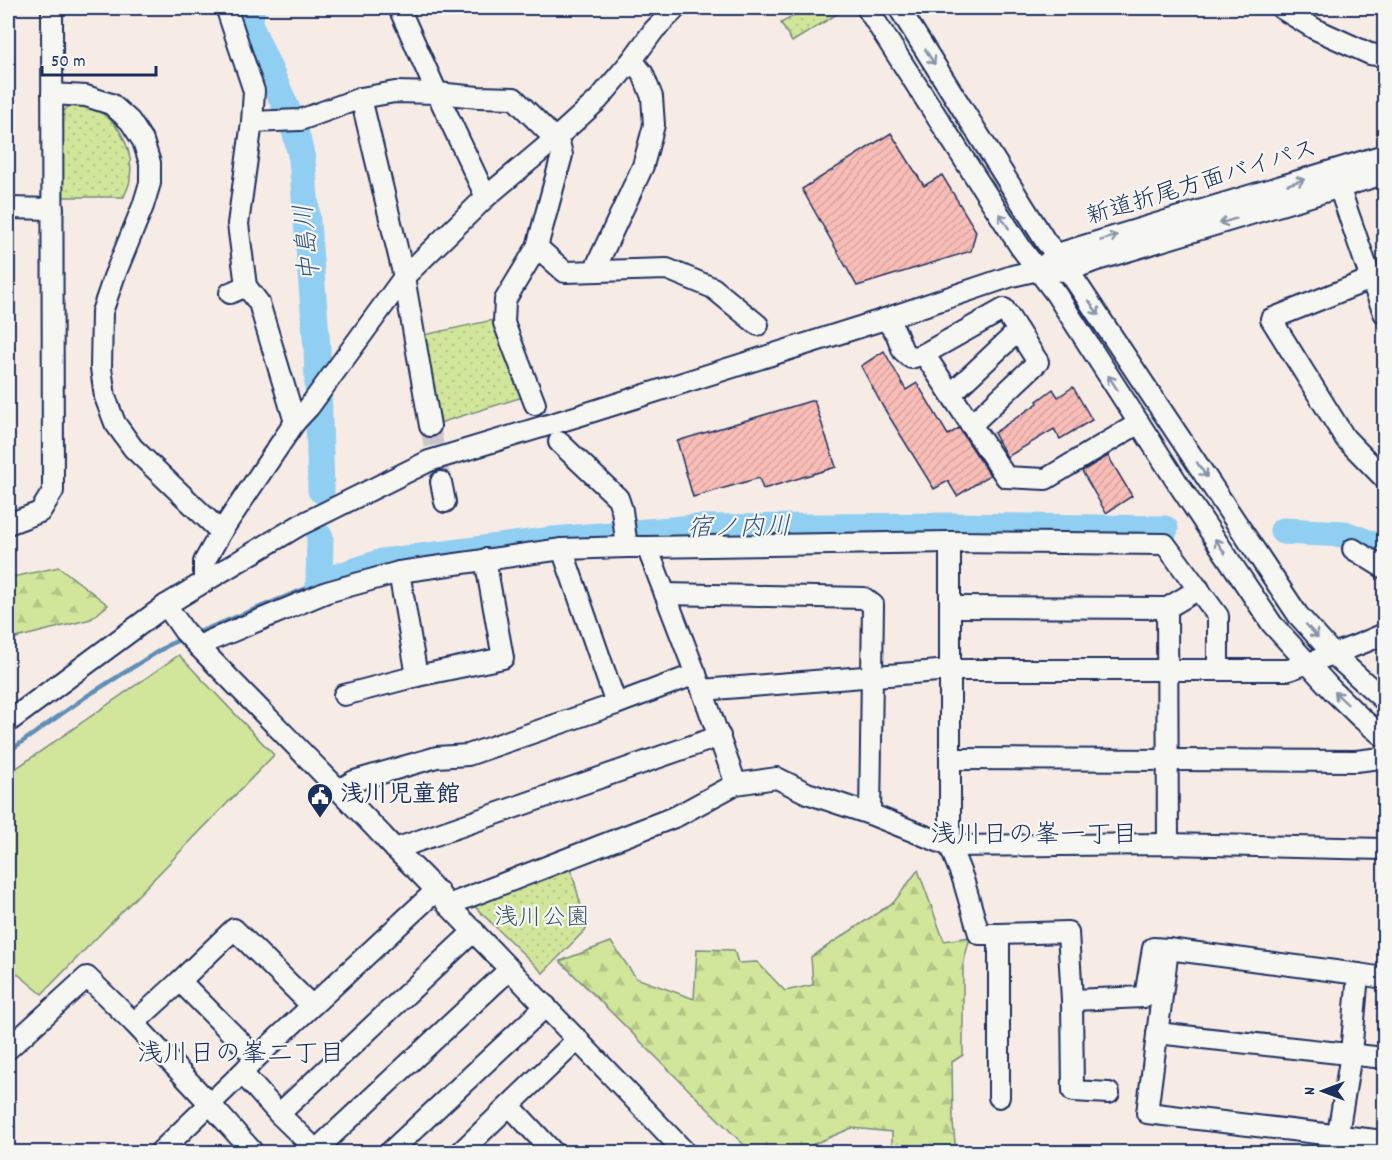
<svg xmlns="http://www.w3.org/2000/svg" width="1392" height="1160" font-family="Dekko,'Klee One',sans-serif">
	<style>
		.grass { fill: #d1e69a; stroke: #768a7c; stroke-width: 1.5 }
		.forest { fill: url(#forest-firs); stroke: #768a7c; stroke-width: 1.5 }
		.park { fill: url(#park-dots); stroke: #768a7c; stroke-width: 1.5 }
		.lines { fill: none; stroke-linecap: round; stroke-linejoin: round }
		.stream { stroke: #618fb6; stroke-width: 4.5 }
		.river { stroke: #90cff1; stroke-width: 27 }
		.building { fill: url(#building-hatch); stroke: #1b2f5e; stroke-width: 1.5 }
		.minor-tunnel { stroke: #cbc5cb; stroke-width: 20; stroke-dasharray: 20 10; stroke-linecap: butt }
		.minor-casing { stroke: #1b2f5e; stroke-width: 24 }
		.minor { stroke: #f6f6f2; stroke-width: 20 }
		.oneway { stroke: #8892a8 }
		.labels { text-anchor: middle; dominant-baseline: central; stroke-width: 4.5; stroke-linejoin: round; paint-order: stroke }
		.street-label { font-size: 24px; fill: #1b2f5e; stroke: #f6f6f2 }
		.poi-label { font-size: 24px; font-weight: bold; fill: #1b2f5e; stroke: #f6f6f2; text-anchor: start }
		.park-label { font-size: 24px; fill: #3f546a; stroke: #f6f6f2 }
		.water-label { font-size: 26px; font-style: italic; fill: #385783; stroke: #f6f6f2 }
		.neighbourhood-label { font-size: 26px; fill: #1b2f5e; stroke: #f6f6f2 }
	</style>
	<defs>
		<pattern id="forest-firs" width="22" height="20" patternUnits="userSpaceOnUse" patternTransform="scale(1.5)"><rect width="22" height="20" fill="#d1e69a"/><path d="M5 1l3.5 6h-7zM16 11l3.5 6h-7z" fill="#b3c687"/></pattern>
		<pattern id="park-dots" width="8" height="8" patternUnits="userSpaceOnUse" patternTransform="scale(1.5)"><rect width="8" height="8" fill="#d1e69a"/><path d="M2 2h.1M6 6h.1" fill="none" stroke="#b3c687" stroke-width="1.8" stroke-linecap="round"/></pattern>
		<pattern id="building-hatch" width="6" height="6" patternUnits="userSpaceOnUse" patternTransform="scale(1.5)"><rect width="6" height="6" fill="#f9bdb7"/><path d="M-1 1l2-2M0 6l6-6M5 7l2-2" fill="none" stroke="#d5a3a0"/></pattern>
	</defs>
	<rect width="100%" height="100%" fill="#f7ebe6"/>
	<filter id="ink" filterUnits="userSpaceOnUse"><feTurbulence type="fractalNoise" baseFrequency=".0167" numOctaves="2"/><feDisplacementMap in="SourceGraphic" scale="12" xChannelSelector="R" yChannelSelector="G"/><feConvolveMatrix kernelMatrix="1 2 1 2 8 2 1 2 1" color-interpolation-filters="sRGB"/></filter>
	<g filter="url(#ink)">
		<path class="grass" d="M179,655L274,755L42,994L8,966V774Z"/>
		<g class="forest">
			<path d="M59,567L108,605L91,619L8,640V578Z"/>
			<path d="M918,870L944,941L970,937L963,965V1055L952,1062L953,1123L956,1152H892V1132L852,1128L804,1148L799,1152H751L560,961L611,942L636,978L694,999L697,949L734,950L738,963L757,962L785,991L813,985L811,957L894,902Z"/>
		</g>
		<g class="park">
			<path d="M808,8H840L842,11L792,42L781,23Z"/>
			<path d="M71,104C80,106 90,107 98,111C122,123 134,154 130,179C130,185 126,191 124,197H62V113Z"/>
			<path d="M493,320L526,396L436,424L419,336Z"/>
			<path d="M571,869L587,928L543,973L472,904Z"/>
		</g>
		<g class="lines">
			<g class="stream">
				<path d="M194,634L319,583"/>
				<path d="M8,752L87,696L170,644L184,638"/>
			</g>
			<g class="river">
				<path d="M252,8L249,24L288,112L296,134L302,159L317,348L321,490"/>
				<path d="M1283,531L1345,534L1376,546L1384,552"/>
				<path d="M320,537L319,583L382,562L553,540L694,528L950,526L1165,529"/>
			</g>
		</g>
		<g class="building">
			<path d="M891,133L924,186L942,175L976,231L971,251L857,286L802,189Z"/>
			<path d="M884,351L906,390L917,383L948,435L959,428L990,475L957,496L948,481L934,489L882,405L861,366Z"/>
			<path d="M1073,387L1092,420L1060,439L1054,429L1007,457L994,433L1038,403L1037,401L1053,389L1058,397Z"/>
			<path d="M814,400L836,467L763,489L759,478L693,497L677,441Z"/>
			<path d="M1108,456L1132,496L1106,513L1082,471Z"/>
		</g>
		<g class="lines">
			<path class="minor-tunnel" d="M430,426L441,482"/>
			<g class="minor-casing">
				<g id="minor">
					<path d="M228,8V13L254,91L252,122"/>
					<path d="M399,8L437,93L486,197"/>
					<path d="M867,8L1021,248L1056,294L1177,482L1272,624L1333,691L1362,719L1384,737"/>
					<path d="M899,8L1046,242L1057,254L1080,288L1298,615L1333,654L1384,700"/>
					<path d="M1281,8L1315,29L1370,54L1384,56"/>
					<path d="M52,94L86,96L111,104L130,121L143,141L150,163V183L143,206L114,277L102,312L101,368L105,397L115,423L133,448L221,532"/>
					<path d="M361,98L395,92L437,93L478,97L514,98L555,139L560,146L562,155L537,247L505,300L504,323L535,404"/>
					<path d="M1339,187L1371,279L1384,313"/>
					<path d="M8,208L53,209"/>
					<path d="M537,247L565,272L667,269L713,288L758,325"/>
					<path d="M1047,263L1057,254L1384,155"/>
					<path d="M594,271L643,166L654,125L652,97L643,74L632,60"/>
					<path d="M1371,279L1271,319L1345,438L1384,478"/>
					<path d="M230,293L246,286"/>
					<path d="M885,319L896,333L903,351L911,358L924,354L1006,477L1046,479L1139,423"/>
					<path d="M924,354L1004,309L1038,362L971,425"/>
					<path d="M951,394L1018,331"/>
					<path d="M295,422L259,303L246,286L238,224L252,122L300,120L361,98L404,277L430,426"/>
					<path d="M559,442L618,498L622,510L627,547"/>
					<path d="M441,482L445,502"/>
					<path d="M8,524L40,512L53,491L52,8"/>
					<path d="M950,542V846L963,879L979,934H999L1068,932L1072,1000L1145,997L1153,948L1168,949"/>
					<path d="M647,547L700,685"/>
					<path d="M562,549L616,704"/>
					<path d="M1353,549L1384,568"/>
					<path d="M399,572L417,676"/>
					<path d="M204,582V562L221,532L295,422L309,407L404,277L486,197L555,139L598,100L632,60L654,30L676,8"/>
					<path d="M665,594L864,598L873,605L870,814"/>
					<path d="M166,605L184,631L199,647C260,710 322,772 382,835C403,859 429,879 448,905L685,1152"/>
					<path d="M951,607L1167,608L1199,589"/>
					<path d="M1167,608L1168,844"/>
					<path d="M199,647L209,641L327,592L399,572L562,549L627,547H647L950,542L1165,544L1218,616V670"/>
					<path d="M344,695L417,676L503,658L485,559"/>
					<path d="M8,722L166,605L204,582L300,525L429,461L578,416L885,319L1012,276L1038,270L1068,271L1094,261L1384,174"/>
					<path d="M951,759L1356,761L1381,758L1384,754"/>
					<path d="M736,784L702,690L950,670H1288C1320,659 1353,648 1384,634"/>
					<path d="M339,790L354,781L437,757L468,755L616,704L696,674"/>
					<path d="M395,849L720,736"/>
					<path d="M448,905L677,816L736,784L777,778L807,793L870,814L950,846L1168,844L1384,849"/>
					<path d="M999,934V1097"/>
					<path d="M1358,974L1384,978"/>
					<path d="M180,981L256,1058"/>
					<path d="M1072,1000L1073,1091L1109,1093"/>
					<path d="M1157,1033L1384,1058"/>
					<path d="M8,1049L87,977L134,1023"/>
					<path d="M242,1073L279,1114L318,1152"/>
					<path d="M510,1106L553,1152"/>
					<path d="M279,1114L474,931"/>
					<path d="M316,1150L510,969"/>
					<path d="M160,1152L242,1073L256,1058L428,898L438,891"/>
					<path d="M253,1152L210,1104L134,1023L180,981L234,929L311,1005"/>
					<path d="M390,1152L546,1006"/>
					<path d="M461,1152L578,1039"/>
					<path d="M1335,1152L1351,1054L1358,974L1168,949L1147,1113L1384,1141"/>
				</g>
			</g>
			<use href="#minor" class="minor"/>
		</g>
		<defs><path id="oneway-shaft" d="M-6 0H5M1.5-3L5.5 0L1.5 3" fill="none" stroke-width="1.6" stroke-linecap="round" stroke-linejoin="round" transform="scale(1.5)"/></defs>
		<g class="oneway">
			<use href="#oneway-shaft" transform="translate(930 57) rotate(58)"/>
			<use href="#oneway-shaft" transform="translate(1296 182) rotate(-17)"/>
			<use href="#oneway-shaft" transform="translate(1004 221) rotate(-123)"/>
			<use href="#oneway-shaft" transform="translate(1228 221) rotate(163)"/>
			<use href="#oneway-shaft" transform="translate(1109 238) rotate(-17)"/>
			<use href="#oneway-shaft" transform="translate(1094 308) rotate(56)"/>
			<use href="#oneway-shaft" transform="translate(1113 383) rotate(-123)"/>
			<use href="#oneway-shaft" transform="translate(1202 470) rotate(56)"/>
			<use href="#oneway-shaft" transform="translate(1220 546) rotate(-124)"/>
			<use href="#oneway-shaft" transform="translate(1312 631) rotate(48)"/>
			<use href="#oneway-shaft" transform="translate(1341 698) rotate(-136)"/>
		</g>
	</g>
	<defs>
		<g id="civic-pin" transform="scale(1.35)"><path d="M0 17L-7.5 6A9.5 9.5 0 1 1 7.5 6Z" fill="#1b2f5e" stroke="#f6f6f2"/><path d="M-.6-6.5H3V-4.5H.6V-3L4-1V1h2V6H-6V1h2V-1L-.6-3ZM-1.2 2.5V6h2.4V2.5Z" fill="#fff"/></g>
	</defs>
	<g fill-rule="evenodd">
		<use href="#civic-pin" x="320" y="796"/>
	</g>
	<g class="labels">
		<g class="street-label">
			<text transform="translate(1202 184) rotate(-17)">新道折尾方面バイパス</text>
		</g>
		<g class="poi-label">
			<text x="340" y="796">浅川児童館</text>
		</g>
		<g class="park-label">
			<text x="542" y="919">浅川公園</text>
		</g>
		<g class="water-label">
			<text transform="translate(309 243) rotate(-95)">中島川</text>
			<text transform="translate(739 529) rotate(-1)">宿ノ内川</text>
		</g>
		<g class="neighbourhood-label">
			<text x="1034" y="836">浅川日の峯一丁目</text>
			<text x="241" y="1055">浅川日の峯二丁目</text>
		</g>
	</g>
	<rect width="1392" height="1160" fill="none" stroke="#f6f6f2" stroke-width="30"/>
	<rect x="15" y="15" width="1362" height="1130" fill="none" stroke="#1b2f5e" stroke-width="2" filter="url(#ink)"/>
	<g transform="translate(1323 1091) rotate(270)" stroke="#f6f6f2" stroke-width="4.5" paint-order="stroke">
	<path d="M0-4.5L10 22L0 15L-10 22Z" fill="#1b2f5e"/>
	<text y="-9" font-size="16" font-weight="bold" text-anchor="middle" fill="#1b2f5e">N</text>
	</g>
	<path d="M42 66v9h114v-9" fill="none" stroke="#1b2f5e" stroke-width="3"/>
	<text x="51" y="66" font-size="18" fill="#1b2f5e" stroke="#f6f6f2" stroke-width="4.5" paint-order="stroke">50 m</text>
</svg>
